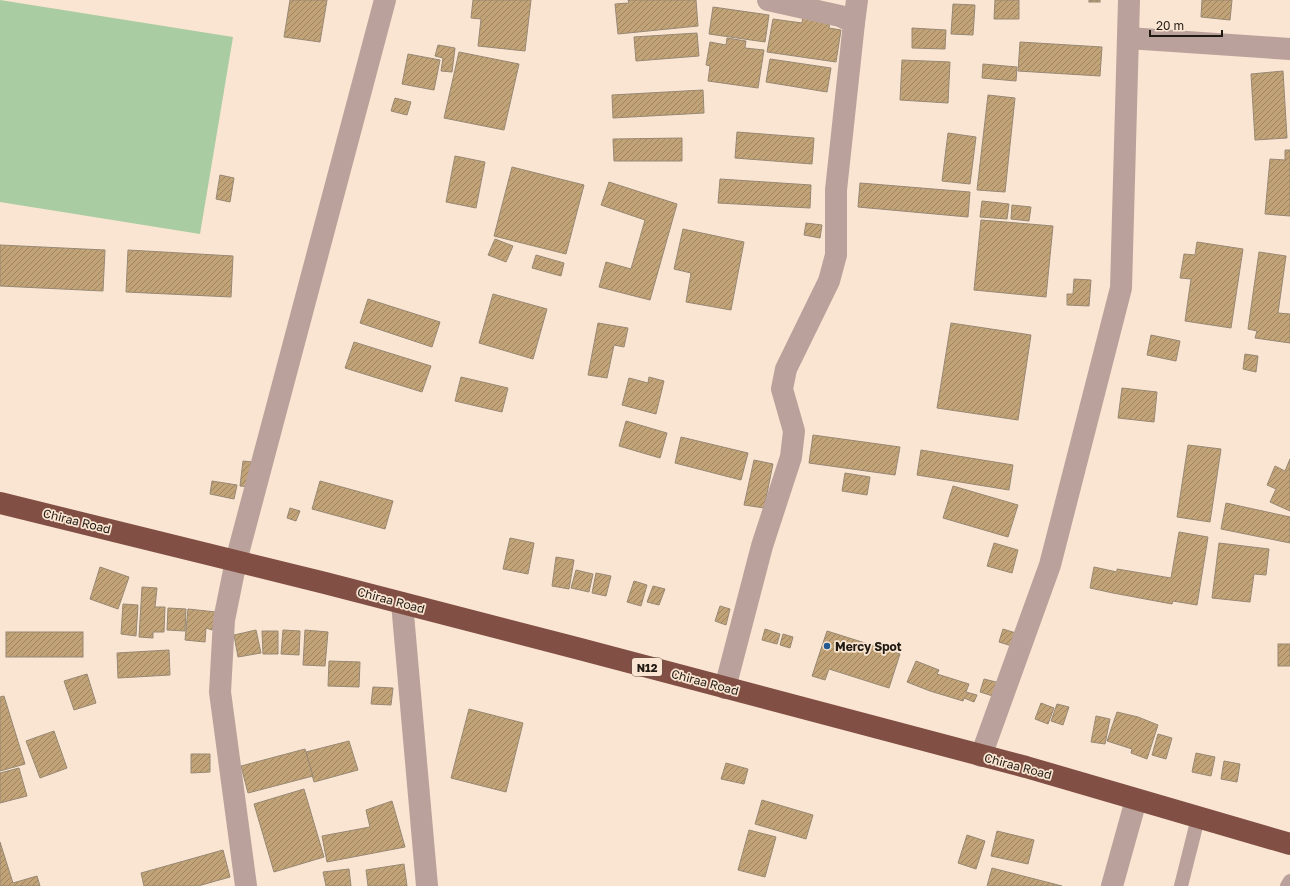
<svg xmlns="http://www.w3.org/2000/svg" width="1290" height="886" font-family="'Golos Text',sans-serif">
	<style>
		.pitch { fill: #aacca3 }
		.building { fill: url(#building-hatch); stroke: #978874 }
		.lines { fill: none; stroke-linecap: round; stroke-linejoin: round }
		.lane { stroke: #bba19b; stroke-width: 14 }
		.street { stroke: #bba19b; stroke-width: 22 }
		.highway { stroke: #814f44; stroke-width: 22 }
		.poi-dot { fill: #235b92; stroke: #f9e5d1; stroke-width: 1.5 }
		.labels { text-anchor: middle; dominant-baseline: central; stroke-width: 3.5; stroke-linejoin: round; paint-order: stroke }
		.shield { fill: #f9e5d1; stroke: #62574c; stroke-width: 1 }
		.shield-label { font-size: 11px; font-weight: bold; fill: #211a13 }
		.street-label { font-size: 12px; fill: #211a13; stroke: #f9e5d1 }
		.poi-label { font-size: 12px; font-weight: bold; fill: #211a13; stroke: #f9e5d1; text-anchor: start }
	</style>
	<defs>
		<pattern id="building-hatch" width="6" height="6" patternUnits="userSpaceOnUse"><rect width="6" height="6" fill="#c2a377"/><path d="M-1 1l2-2M0 6l6-6M5 7l2-2" fill="none" stroke="#9d8460"/></pattern>
	</defs>
	<rect width="100%" height="100%" fill="#f9e5d1"/>
	<path class="pitch" d="M0,0L233,37L200,234L0,202Z"/>
	<g class="building">
		<path d="M290,0H327L320,42L284,37Z"/>
		<path d="M473,0H531L525,51L478,46L481,19L471,18Z"/>
		<path d="M628,0H696L698,26L618,34L615,4L629,3Z"/>
		<path d="M995,0H1019V19H994Z"/>
		<rect x="1089" y="0" width="11" height="2"/>
		<path d="M1202,0H1232L1230,20L1201,17Z"/>
		<path d="M953,4L975,5L973,35L951,34Z"/>
		<path d="M713,7L769,15L765,42L709,34Z"/>
		<path d="M803,16L830,20L829,28L841,30L836,62L767,52L773,19L802,23Z"/>
		<path d="M912,28L946,30L945,49L912,48Z"/>
		<path d="M697,33L699,56L636,61L634,37Z"/>
		<path d="M727,38L746,41L745,48L764,50L758,88L708,81L710,66L706,65L710,42L726,45Z"/>
		<path d="M1020,42L1102,47L1100,76L1018,71Z"/>
		<path d="M438,45L455,48L452,72L441,71L443,58L435,56Z"/>
		<path d="M459,52L519,64L504,130L444,118Z"/>
		<path d="M408,54L440,60L434,90L402,84Z"/>
		<path d="M770,59L831,68L827,92L766,82Z"/>
		<path d="M902,60L950,62L948,103L900,100Z"/>
		<path d="M983,64L1017,67L1016,81L982,78Z"/>
		<path d="M1283,71L1287,138L1255,140L1251,74Z"/>
		<path d="M703,90L704,113L613,118L612,95Z"/>
		<path d="M988,95L1015,98L1005,192L977,190Z"/>
		<path d="M395,98L411,102L407,115L391,111Z"/>
		<path d="M737,132L814,138L812,164L735,158Z"/>
		<path d="M948,133L976,137L970,184L942,181Z"/>
		<path d="M682,138V161H614L613,139Z"/>
		<path d="M1285,150H1290V216L1265,214L1270,159L1285,160Z"/>
		<path d="M455,156L485,162L476,208L446,202Z"/>
		<path d="M512,167L584,185L566,254L494,236Z"/>
		<path d="M220,175L234,178L230,202L216,199Z"/>
		<path d="M720,179L811,185L810,208L718,203Z"/>
		<path d="M609,182L677,204L650,300L599,287L606,262L631,269L645,220L601,205Z"/>
		<path d="M860,183L970,192L968,217L858,207Z"/>
		<path d="M982,201L1009,204L1007,219L980,217Z"/>
		<path d="M1012,205L1031,207L1029,221L1011,219Z"/>
		<path d="M981,220L1053,226L1046,297L974,290Z"/>
		<path d="M806,223L822,225L820,238L804,235Z"/>
		<path d="M683,229L744,242L731,310L686,302L691,273L674,269Z"/>
		<path d="M495,239L513,246L506,262L488,255Z"/>
		<path d="M1197,242L1243,249L1231,328L1185,321L1191,279L1180,278L1184,254L1195,255Z"/>
		<path d="M0,245L105,250L103,291L0,286Z"/>
		<path d="M128,250L233,256L231,297L126,292Z"/>
		<path d="M1259,252L1286,256L1278,313L1290,314V343L1255,338L1257,331L1248,329Z"/>
		<path d="M536,255L564,263L561,276L532,268Z"/>
		<path d="M1074,279L1091,280L1089,306L1067,305V294H1073Z"/>
		<path d="M493,294L547,309L533,359L479,343Z"/>
		<path d="M368,299L440,322L432,347L360,323Z"/>
		<path d="M598,323L628,328L624,347L614,345L607,378L588,375Z"/>
		<path d="M951,323L1031,335L1018,420L937,408Z"/>
		<path d="M1151,335L1180,341L1176,361L1147,355Z"/>
		<path d="M354,342L431,366L422,392L345,368Z"/>
		<path d="M1245,354L1258,356L1256,372L1243,369Z"/>
		<path d="M461,377L508,388L502,412L455,401Z"/>
		<path d="M649,377L664,381L656,414L622,405L629,378L648,383Z"/>
		<path d="M1122,388L1157,392L1154,422L1118,418Z"/>
		<path d="M626,421L667,433L660,458L619,446Z"/>
		<path d="M813,435L900,447L895,475L809,463Z"/>
		<path d="M681,437L748,453L741,480L675,463Z"/>
		<path d="M1188,445L1221,449L1210,522L1177,517Z"/>
		<path d="M921,450L1013,465L1009,490L917,475Z"/>
		<path d="M1290,459V511L1270,502L1276,489L1267,485L1275,466L1285,471Z"/>
		<path d="M754,460L773,464L764,508L744,505Z"/>
		<path d="M243,461L263,463L260,488L240,486Z"/>
		<path d="M845,473L870,477L867,495L842,491Z"/>
		<path d="M212,481L237,485L234,499L210,494Z"/>
		<path d="M320,481L393,501L385,529L312,509Z"/>
		<path d="M953,486L1018,505L1008,537L943,518Z"/>
		<path d="M1226,503L1290,517V543L1221,529Z"/>
		<path d="M290,508L300,511L296,521L287,518Z"/>
		<path d="M1179,532L1208,537L1197,605L1173,601L1172,604L1113,593L1090,588L1094,567L1117,572V569L1171,578Z"/>
		<path d="M510,538L534,543L528,574L503,569Z"/>
		<path d="M994,543L1018,550L1012,573L987,566Z"/>
		<path d="M1219,543L1269,549L1266,575L1254,574L1250,602L1212,598Z"/>
		<path d="M556,557L574,560L569,589L552,586Z"/>
		<path d="M100,567L129,577L118,609L90,599Z"/>
		<path d="M576,570L593,574L589,592L571,588Z"/>
		<path d="M596,573L611,576L606,596L592,593Z"/>
		<path d="M634,581L647,585L641,606L627,602Z"/>
		<path d="M653,586L665,589L659,605L647,602Z"/>
		<path d="M142,587L157,588L155,607H165L164,632H153V638L139,637Z"/>
		<path d="M123,604L138,605L136,636L121,634Z"/>
		<path d="M720,606L730,609L726,625L715,621Z"/>
		<path d="M168,608L186,609L185,631L167,630Z"/>
		<path d="M188,609L216,612L212,630L206,628L205,642L185,640Z"/>
		<path d="M765,629L780,634L777,644L762,640Z"/>
		<path d="M1003,629L1019,634L1015,647L999,642Z"/>
		<path d="M256,630L261,653L238,657L234,635Z"/>
		<path d="M283,630L300,631L299,655L281,654Z"/>
		<path d="M305,630L328,632L325,666L303,665Z"/>
		<path d="M262,631H278V654H263Z"/>
		<path d="M827,631L900,654L889,688L829,669L825,680L812,676Z"/>
		<rect x="6" y="632" width="77" height="25"/>
		<path d="M783,634L793,637L790,648L780,645Z"/>
		<rect x="1278" y="644" width="12" height="22"/>
		<path d="M169,650L170,675L118,678L117,653Z"/>
		<path d="M329,661L360,662L359,687L328,686Z"/>
		<path d="M916,661L939,670L937,674L969,684L966,692L977,695L974,702L964,698L963,701L930,691L907,682Z"/>
		<path d="M87,674L96,703L74,710L64,681Z"/>
		<path d="M984,679L1000,683L996,697L980,692Z"/>
		<path d="M373,687L393,688L391,705L371,704Z"/>
		<path d="M4,696L25,764L0,771V697Z"/>
		<path d="M1041,703L1054,708L1048,724L1035,719Z"/>
		<path d="M1057,704L1069,707L1063,725L1051,721Z"/>
		<path d="M469,709L523,723L506,792L451,778Z"/>
		<path d="M1117,712L1138,717L1158,725L1147,759L1131,753L1132,749L1107,741Z"/>
		<path d="M1096,716L1110,719L1105,744L1091,742Z"/>
		<path d="M54,731L67,768L40,778L26,741Z"/>
		<path d="M1158,734L1172,738L1166,759L1152,755Z"/>
		<path d="M349,741L358,770L314,782L306,752Z"/>
		<path d="M305,749L313,776L248,793L241,766Z"/>
		<path d="M1196,753L1215,757L1211,776L1192,772Z"/>
		<path d="M191,754H210V772L191,773Z"/>
		<path d="M1224,761L1240,764L1237,782L1221,779Z"/>
		<path d="M726,763L748,769L744,784L721,779Z"/>
		<path d="M19,768L27,796L0,803V773Z"/>
		<path d="M304,789L324,857L274,872L254,804Z"/>
		<path d="M762,800L813,815L806,839L755,824Z"/>
		<path d="M392,801L405,847L327,862L322,836L370,827L366,810Z"/>
		<path d="M749,830L776,837L765,877L738,870Z"/>
		<path d="M997,831L1034,840L1028,864L991,856Z"/>
		<path d="M967,835L985,841L976,869L958,863Z"/>
		<path d="M0,842L13,883L37,876L40,886H0Z"/>
		<path d="M223,850L230,877L198,886H144L141,873Z"/>
		<path d="M404,864L407,886H368L366,870Z"/>
		<path d="M992,868L1062,886H987Z"/>
		<path d="M349,869L351,886H326L323,872Z"/>
	</g>
	<g class="lines">
		<g class="lane">
			<path d="M1181,886L1198,818"/>
			<path d="M1287,886L1290,881"/>
		</g>
		<g class="street">
			<path d="M854,23L857,0"/>
			<path d="M1128,38L1290,49"/>
			<path d="M402,603L427,886"/>
			<path d="M725,688L762,546L791,457L794,431L782,389L786,369L829,281L836,255V190L854,23L840,16L768,0"/>
			<path d="M981,756L1050,565L1121,288L1129,0"/>
			<path d="M246,886L220,692L224,620L236,561L385,0"/>
			<path d="M1112,886L1136,800"/>
		</g>
		<path class="highway" d="M0,503L325,583L580,649L1026,767L1290,844"/>
	</g>
	<circle class="poi-dot" cx="827" cy="646" r="4"/>
	<g class="labels">
		<rect class="shield" x="632" y="658" width="30" height="18" rx="3"/>
		<g class="shield-label">
			<text x="647" y="667">N12</text>
		</g>
		<g class="street-label">
			<text transform="translate(77 521) rotate(14)">Chiraa Road</text>
			<text transform="translate(391 600) rotate(15)">Chiraa Road</text>
			<text transform="translate(705 682) rotate(15)">Chiraa Road</text>
			<text transform="translate(1018 766) rotate(15)">Chiraa Road</text>
		</g>
		<g class="poi-label">
			<text x="835" y="646">Mercy Spot</text>
		</g>
	</g>
	<path d="M1150 30v6h72v-6" fill="none" stroke="#211a13" stroke-width="2"/>
	<text x="1156" y="30" font-size="12" fill="#211a13" stroke="#f9e5d1" stroke-width="3" paint-order="stroke">20 m</text>
</svg>
